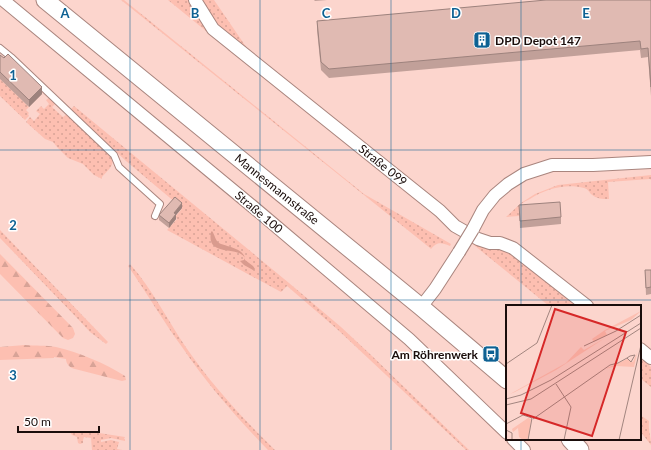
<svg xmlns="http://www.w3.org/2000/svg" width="651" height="450" font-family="Lato,sans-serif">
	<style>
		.grass { fill: url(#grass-dots) }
		.forest { fill: url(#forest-firs) }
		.water { fill: #d99b8e }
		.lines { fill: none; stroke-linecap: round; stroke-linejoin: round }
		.lane-casing { stroke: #a9857e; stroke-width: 8 }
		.street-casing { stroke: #a9857e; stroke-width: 14 }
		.secondary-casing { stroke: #a9857e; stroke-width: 19 }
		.lane { stroke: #fff; stroke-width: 6 }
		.street { stroke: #fff; stroke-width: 12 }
		.secondary { stroke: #fff; stroke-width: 17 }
		.street-bridge-casing { stroke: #a9857e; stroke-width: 14; stroke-linecap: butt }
		.street-bridge { stroke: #fff; stroke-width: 12 }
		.wall { fill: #c1a099 }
		.shaded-wall { fill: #9d827d }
		.building { fill: #e0bab2; stroke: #9d827d }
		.grid { fill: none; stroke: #0d6193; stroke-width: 1; stroke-opacity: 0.55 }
		.labels { text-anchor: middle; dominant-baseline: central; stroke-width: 3; stroke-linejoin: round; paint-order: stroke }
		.poi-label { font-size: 12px; font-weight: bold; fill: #1a0d0b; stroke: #fff; text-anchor: start }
		.street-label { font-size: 12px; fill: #1a0d0b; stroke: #fff }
		.inset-road { fill: none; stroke: #a2857f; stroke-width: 1 }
		.view { fill: #d62828; fill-opacity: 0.15; stroke: #d62828; stroke-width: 2 }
		.inset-edge { fill: none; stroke: #1a0d0b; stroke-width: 2 }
		.grid-label { font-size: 13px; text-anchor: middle; font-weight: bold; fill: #0d6193; stroke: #fff; stroke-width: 3; stroke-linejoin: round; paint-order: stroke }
	</style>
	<defs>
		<pattern id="grass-dots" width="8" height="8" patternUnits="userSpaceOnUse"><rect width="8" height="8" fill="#fdbfb1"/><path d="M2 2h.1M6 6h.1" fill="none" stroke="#d8a397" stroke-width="1.8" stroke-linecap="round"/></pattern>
		<pattern id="forest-firs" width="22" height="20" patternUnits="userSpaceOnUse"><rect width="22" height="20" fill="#fdbfb1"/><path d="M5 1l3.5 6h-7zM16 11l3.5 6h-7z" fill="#d8a397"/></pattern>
	</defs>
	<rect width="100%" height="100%" fill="#fcd5cd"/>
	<g class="grass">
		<path d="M121,0H124L364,194L451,244L450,246C441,243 438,241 431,249L430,248Z"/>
		<path d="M168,0H189L207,29L206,31Z"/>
		<path d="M203,0H214L251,54L216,27L203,5Z"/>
		<path d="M0,79L29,107L26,110L29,113L28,114L29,116L25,120L0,96Z"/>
		<path d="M49,98L55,104L52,107L63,117L67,114L112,158C115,165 107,171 102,177V179L94,175L83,164L68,158L57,147L53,142L45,139L26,122L30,117L34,121L40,114L36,111L41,106L44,109L49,104L46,100Z"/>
		<path d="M74,106L131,153L289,283L341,327L371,355L469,450H466L337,329L287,286L281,292L167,230L177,219L175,217L181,210L182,208L126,161L71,109Z"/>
		<path d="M651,175V180L650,179L608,182L609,199C602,199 597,199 591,194C589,192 588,189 584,188C566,183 545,189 530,199C526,201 521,203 520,207C518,209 519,213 519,216L506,217L521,203L535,194L558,185Z"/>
		<path d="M448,224L513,253L578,306H549Z"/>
		<path d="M0,230L108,342L106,344L90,332L76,317L0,238Z"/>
		<path d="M130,264C152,289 167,319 185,346C211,384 242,418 275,450H268C237,418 207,384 182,347C163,321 147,293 128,266Z"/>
		<path d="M640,356L651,367V387L640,378Z"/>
		<path d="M640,415L649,421C648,430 651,437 651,445L640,431Z"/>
		<path d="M70,432L99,433L125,437L124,439H125V441L111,438L101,440V442L111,440L119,442L117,449L122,450H92L91,438L84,437L83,440V443L80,444L78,443L77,437L72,435Z"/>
	</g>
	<g class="forest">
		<path d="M0,254L73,328L75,334L73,338L68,340L63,338L0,274Z"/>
		<path d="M25,345C35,346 47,345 56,347C79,352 106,364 125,376L126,380L122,381L75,369C70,368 66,364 66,359L54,357V358L0,360V347Z"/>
	</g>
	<path class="water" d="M212,231C215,235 215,240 219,243C227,247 245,248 245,260L253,266L255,269L253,270L244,265L240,261L244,260L245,258C238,245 206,258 211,232Z"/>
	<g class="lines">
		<g class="lane-casing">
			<path id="lane" d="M0,48L11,57L114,155L119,167L160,204L155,216"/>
		</g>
		<g class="street-casing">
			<g id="street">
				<path d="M3,0L252,206L409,339L507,433"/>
				<path d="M195,0L213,29L440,211L455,226L478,239L490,243H500L513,248L587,306"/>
				<path d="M473,229L483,210L495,195L508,184L524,174L552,165H593L651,162"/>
				<path d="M421,307L435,289L459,252"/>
				<path d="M640,349L651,358"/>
				<path d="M513,439L524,450"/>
			</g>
		</g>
		<g class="secondary-casing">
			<g id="secondary">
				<path d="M45,0L421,307L507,380"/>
				<path d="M570,439L580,450"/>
			</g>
		</g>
		<use href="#lane" class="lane"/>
		<use href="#street" class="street"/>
		<use href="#secondary" class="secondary"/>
		<g class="street-bridge-casing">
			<path id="street-bridge" d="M459,252L473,229"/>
		</g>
		<use href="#street-bridge" class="street-bridge"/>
	</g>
	<g class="wall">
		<path d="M314,0H327L315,1Z"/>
		<path d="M651,0V96L648,57L641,58L640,50L329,78L321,70L317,30V21Z"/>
		<path d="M0,55L42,94L29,107L0,79Z"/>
		<path d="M519,205L561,217V224L520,228Z"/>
		<path d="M182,208L176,215V219L169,228L159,220V215Z"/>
		<path d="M645,270H651V294L646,295Z"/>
	</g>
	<g class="shaded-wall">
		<path d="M42,87V94L29,107V100Z"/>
		<path d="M182,203V208L176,215V219L169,228V223L174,213Z"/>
	</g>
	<g class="building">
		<path d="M546,0H651V87L648,48L641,49L640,41L329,69L321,62L317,21Z"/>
		<path d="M8,54L42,87L29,100L0,72V55L4,58Z"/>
		<path d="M175,197L182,203L174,213L176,214L169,223L159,215Z"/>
		<path d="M560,202L561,217L520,221L519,205Z"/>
		<path d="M645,270H651V287L646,288Z"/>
	</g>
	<path class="grid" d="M130,0V450M260,0V450M391,0V450M521,0V306M0,150H651M0,300H651M521,439V450"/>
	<defs>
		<g id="building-square" transform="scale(0.9)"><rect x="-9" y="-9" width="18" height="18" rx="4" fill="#0d6193" stroke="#fff"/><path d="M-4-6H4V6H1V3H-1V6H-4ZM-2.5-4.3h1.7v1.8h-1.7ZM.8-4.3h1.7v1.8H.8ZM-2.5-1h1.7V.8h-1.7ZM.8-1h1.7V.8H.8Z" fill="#fff"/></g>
		<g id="bus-square" transform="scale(0.9)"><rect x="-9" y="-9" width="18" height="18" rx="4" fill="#0d6193" stroke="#fff"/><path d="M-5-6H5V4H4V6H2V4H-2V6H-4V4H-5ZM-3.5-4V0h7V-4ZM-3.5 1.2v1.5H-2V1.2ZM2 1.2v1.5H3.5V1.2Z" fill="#fff"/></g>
	</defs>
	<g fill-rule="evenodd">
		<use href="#building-square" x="482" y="40"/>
		<use href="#bus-square" x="491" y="354"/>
	</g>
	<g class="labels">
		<g class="poi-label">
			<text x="495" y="40">DPD Depot 147</text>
			<text x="478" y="354" text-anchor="end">Am Röhrenwerk</text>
		</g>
		<g class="street-label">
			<text transform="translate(383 165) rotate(39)">Straße 099</text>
			<text transform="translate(277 189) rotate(39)">Mannesmannstraße</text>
			<text transform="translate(259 212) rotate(40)">Straße 100</text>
		</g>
	</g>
	<g transform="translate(506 305)">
		<rect width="135" height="135" fill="#fcd5cd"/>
		<path d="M135,6L125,15L99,26L101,30L88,37L86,34L99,25ZM99,33L50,65L9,87L4,89L60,58L75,42L78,45ZM131,48L128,62L110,61L99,64L121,54L127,57ZM22,113L25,114L23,129L16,130L23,129L21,135H17L13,132L12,123L7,127L6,124Z" fill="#fdbfb1"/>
		<path class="inset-road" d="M78,41L110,26L135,10M0,59L31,38L46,0M50,79L65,102L58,135M0,94L15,90L45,75L135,18M0,100L25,94L135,23M27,114L104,60L112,58L121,53L124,51L129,50L125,57L121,53M0,119L17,110L26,113L22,135M0,125L6,128V135M113,135L135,40"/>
		<path class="view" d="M49,4L120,27L86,131L15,108Z"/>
		<rect width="135" height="135" class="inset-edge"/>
	</g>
	<g class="grid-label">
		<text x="65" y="18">A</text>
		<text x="195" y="18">B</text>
		<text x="326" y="18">C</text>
		<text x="456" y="18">D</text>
		<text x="586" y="18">E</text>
		<text x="13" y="80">1</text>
		<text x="13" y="230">2</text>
		<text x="13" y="380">3</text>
	</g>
	<path d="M18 426v6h81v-6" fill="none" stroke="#1a0d0b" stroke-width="2"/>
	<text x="24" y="426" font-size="12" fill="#1a0d0b" stroke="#ffffff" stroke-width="3" paint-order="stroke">50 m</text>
</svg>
